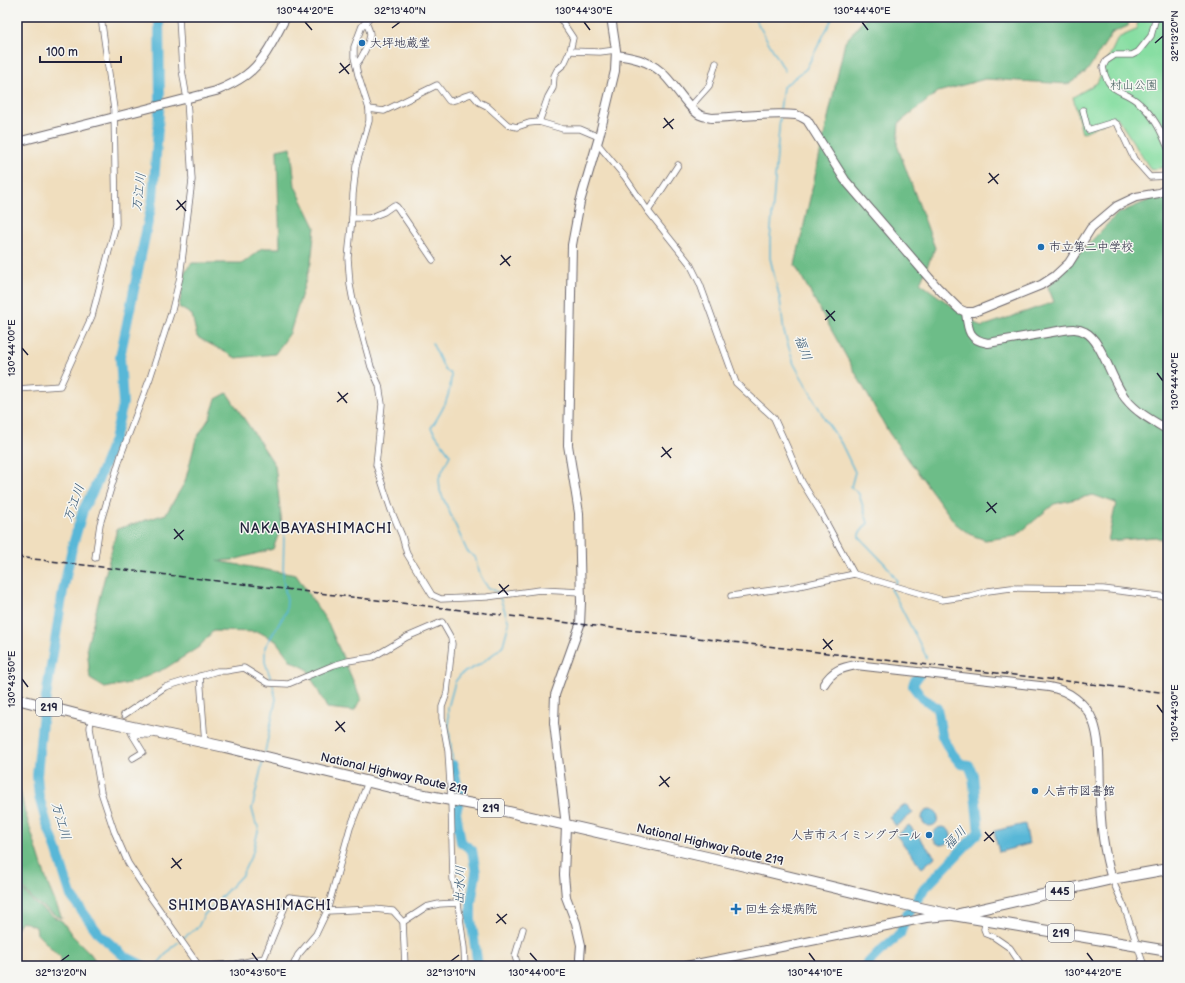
<svg xmlns="http://www.w3.org/2000/svg" width="1185" height="983" font-family="'Balsamiq Sans','Klee One',sans-serif">
	<style>
		.green { fill: #87dea2; stroke: #54806e }
		.forest { fill: #6dbd88; stroke: #487062 }
		.water { fill: #59b7d7; stroke: #3e6c89 }
		.lines { fill: none; stroke-linecap: round; stroke-linejoin: round }
		.stream { stroke: #59b7d7; stroke-width: 1.5 }
		.river { stroke: #59b7d7; stroke-width: 10 }
		.street-casing { stroke: #6a6469; stroke-width: 7 }
		.secondary-casing { stroke: #6a6469; stroke-width: 10 }
		.highway-casing { stroke: #6a6469; stroke-width: 12 }
		.street { stroke: #fff; stroke-width: 5.5 }
		.secondary { stroke: #fff; stroke-width: 8 }
		.highway { stroke: #fff; stroke-width: 10 }
		.rail { stroke: #22223b; stroke-width: 1.5; stroke-dasharray: 6 3; stroke-linecap: butt }
		.ticks { fill: none; stroke: #22223b; stroke-width: 1.5 }
		.poi-dot { fill: #1f6fb2; stroke: #f6f6f2; stroke-width: 1.5 }
		.labels { text-anchor: middle; dominant-baseline: central; stroke-width: 3; stroke-linejoin: round; paint-order: stroke }
		.shield { fill: #f6f6f2; stroke: #626272; stroke-width: 1 }
		.shield-label { font-size: 11px; font-weight: bold; fill: #22223b }
		.poi-label { font-size: 12px; fill: #22223b; stroke: #f6f6f2; text-anchor: start }
		.park-label { font-size: 12px; fill: #405a5a; stroke: #f6f6f2 }
		.street-label { font-size: 12px; fill: #22223b; stroke: #f6f6f2 }
		.water-label { font-size: 13px; font-style: italic; fill: #355672; stroke: #f6f6f2 }
		.quarter-label { font-size: 14px; letter-spacing: 1px; fill: #22223b; stroke: #f6f6f2 }
		.neatline { fill: none; stroke: #22223b; stroke-width: 1.5 }
		.ticks-label { font-size: 10px; text-anchor: middle; fill: #22223b }
	</style>
	<rect width="100%" height="100%" fill="#f6f6f2"/>
	<filter id="ink" filterUnits="userSpaceOnUse"><feTurbulence type="fractalNoise" baseFrequency=".025" numOctaves="2"/><feDisplacementMap in="SourceGraphic" scale="8" xChannelSelector="R" yChannelSelector="G"/><feConvolveMatrix kernelMatrix="1 2 1 2 8 2 1 2 1" color-interpolation-filters="sRGB"/></filter>
	<filter id="wash" filterUnits="userSpaceOnUse"><feTurbulence type="fractalNoise" baseFrequency=".012" numOctaves="4" result="noise"/><feDisplacementMap in="SourceGraphic" scale="16" xChannelSelector="R" yChannelSelector="G"/><feGaussianBlur stdDeviation="0.9" result="paint"/><feColorMatrix in="noise" values="0 0 0 0 0 0 0 0 0 0 0 0 0 0 0 0 0 1.4 0 .05"/><feComposite in="paint" operator="in"/></filter>
	<g filter="url(#wash)">
		<rect width="100%" height="100%" fill="#f0debe"/>
		<path class="green" d="M1139,17H1168V166L1151,170L1117,117L1082,133L1073,97L1097,83L1118,38L1136,30Z"/>
		<g class="forest">
			<path d="M866,17H1130L1128,26L1112,33L1087,71L1069,84L985,79L938,92L899,123L897,145L935,248L920,283L981,327L1054,302L1048,287L1117,214L1168,192V541L1155,537L1108,541L1116,503L1093,495L1054,504L1016,536L985,540L969,534L955,523L889,433L795,265L845,42Z"/>
			<path d="M291,147L295,186L315,227L311,263L290,333L275,354L236,358L197,337L192,315L179,307L185,271L192,263H243L262,248H280L277,150Z"/>
			<path d="M227,393L275,465L282,525L273,549L233,560L217,561L296,575L328,623L361,699L354,711L327,708L307,669L291,661L276,641L259,632L213,631L199,647L166,668L134,682L105,688L90,679L87,646L117,529L166,514L185,482L196,439L210,417L216,399Z"/>
			<path d="M17,777L24,809L48,885L62,918L55,915L34,901L17,881V864L21,856L17,852Z"/>
			<path d="M17,883L34,903L54,917L62,921L72,935L90,953L99,966H60L61,958L37,934L36,927L22,921L17,928Z"/>
		</g>
		<g class="water">
			<path d="M906,804L913,813L896,826L889,817Z"/>
			<circle cx="930" cy="818" r="8"/>
			<path d="M1025,824L1029,844L999,852L994,831Z"/>
			<path d="M909,825L935,857L922,868L896,835Z"/>
			<circle cx="942" cy="836" r="9"/>
		</g>
		<g class="lines">
			<g class="stream">
				<path d="M754,17L785,71"/>
				<path d="M780,111L783,87L806,69L833,17"/>
				<path d="M780,117L770,241V258L780,299L784,332L794,364L825,419L841,443L855,472L851,487L859,494L868,523L859,534V537L886,565L897,581L894,585"/>
				<path d="M432,343L445,370L451,374C451,396 443,410 431,428L450,455L439,478L440,491L467,551L475,557C477,567 480,579 488,587C492,590 496,589 498,594"/>
				<path d="M892,588L891,589L894,594L926,656V659"/>
				<path d="M272,682L265,662V647L286,612L287,600L283,580L284,529"/>
				<path d="M265,752L276,699L273,685"/>
				<path d="M453,765L449,729L448,708L455,682L461,674L479,665L496,652L503,645L509,623L500,598"/>
				<path d="M183,938L198,927L204,915L242,875L253,852L259,827L256,824L252,809L263,760"/>
				<path d="M156,966L172,947L180,941"/>
			</g>
			<g class="river">
				<path d="M453,765L460,798L456,812L461,842L472,850L476,873L471,903V919L478,966"/>
				<path d="M144,966L124,956L99,934L71,896L57,851L46,821L39,797L37,776L42,722L63,591L72,548L83,510L97,483L114,440L123,403L120,357L153,198L160,99L159,17"/>
				<path d="M865,966L879,952L900,934L907,915L924,889L979,832L973,775L969,765L961,764L950,751L942,736L937,708L921,697L913,686L914,682L919,675"/>
			</g>
		</g>
	</g>
	<g filter="url(#ink)">
		<g class="lines">
			<g class="street-casing">
				<g id="street">
					<path d="M370,17L362,26L354,47V57L358,75L369,109V121L356,166L353,194L352,218L348,258L350,285L353,301L371,367L379,385L382,404L376,465L391,510L402,536L407,554L432,595L441,599L487,597L540,590L581,592"/>
					<path d="M1156,17L1151,36L1138,52L1132,55H1115L1106,61L1103,67C1108,95 1123,88 1140,104C1154,116 1161,131 1168,148"/>
					<path d="M570,51L600,52L616,50"/>
					<path d="M356,65C362,58 369,44 370,34C370,30 367,26 366,22"/>
					<path d="M691,106L709,86L716,63"/>
					<path d="M369,109L384,111L437,85L449,101C457,101 464,95 472,94L479,102L487,106L508,125L517,127L529,123L539,122L563,129H580L599,137"/>
					<path d="M1083,110L1088,130L1114,122L1118,125L1134,159L1150,177L1168,176"/>
					<path d="M539,122L548,97L553,88L554,76L557,70L564,64L570,51L573,38L559,17"/>
					<path d="M597,143L625,177L648,211L690,264L700,284L736,383L774,418L788,449L802,482L821,513L854,574"/>
					<path d="M648,211L678,165"/>
					<path d="M352,218H369L384,212L394,205L397,207L433,260"/>
					<path d="M17,389L60,386L92,316L116,224L114,109L101,17"/>
					<path d="M95,558L100,524L122,452L150,378L172,310L180,277L192,180L187,99L182,70L179,17"/>
					<path d="M731,596L794,587L854,574L942,600L970,596L988,591L1011,588L1103,589L1168,597"/>
					<path d="M200,676L205,743"/>
					<path d="M124,715L165,687L217,671H226L244,668L268,683L288,684L334,665L348,661L373,657L407,637L442,622L451,638L452,644L447,693L442,707V718L448,751L451,800L453,879L458,903L464,948L465,966"/>
					<path d="M91,718L90,728L101,792L114,831L128,863L147,892L199,966"/>
					<path d="M133,758L143,752L132,734L148,735L150,731"/>
					<path d="M1112,879L1125,909L1144,966"/>
					<path d="M986,921L984,929L986,934L994,937L1010,948L1022,966"/>
					<path d="M403,922L405,966"/>
					<path d="M203,966L236,964L264,958L289,897L314,900L327,911L374,909L393,911L403,922L426,907L439,904L458,903"/>
					<path d="M293,966L298,955L316,934L327,911L350,828L368,782"/>
					<path d="M518,966L515,956L523,929"/>
				</g>
			</g>
			<g class="secondary-casing">
				<g id="secondary">
					<path d="M616,55C631,57 647,60 660,71C673,81 687,108 700,115C704,117 708,117 712,118C737,117 771,112 796,115C800,116 803,118 807,120L845,180L937,287L959,309L966,312H974L979,310L1041,285L1055,276L1069,263L1091,228L1117,206L1136,197L1159,193L1168,188"/>
					<path d="M17,142L216,91C226,87 236,82 246,75C265,61 275,37 286,17"/>
					<path d="M966,312C968,329 968,340 988,343L1064,330C1071,329 1078,328 1085,332C1102,340 1112,383 1126,399C1137,413 1153,421 1168,430"/>
					<path d="M824,684C833,670 841,668 856,665L1049,687C1068,690 1086,703 1093,721C1101,741 1099,770 1100,791C1100,821 1103,850 1112,879"/>
					<path d="M581,966L580,958L581,945L576,923L566,897L564,875L566,826L554,723L555,695L580,625L581,602L579,513L568,445L572,245L580,202L599,137L615,71L616,50L611,17"/>
					<path d="M686,966L926,918L949,916"/>
				</g>
			</g>
			<g class="highway-casing">
				<g id="highway">
					<path d="M17,699L91,718L225,747L419,794L483,806L720,860L902,904L953,915L1168,951"/>
					<path d="M959,914L1112,879L1168,869"/>
				</g>
			</g>
			<use href="#street" class="street"/>
			<use href="#secondary" class="secondary"/>
			<use href="#highway" class="highway"/>
			<g class="rail">
				<path d="M17,557L502,615"/>
				<path d="M510,616L1168,693"/>
			</g>
		</g>
	</g>
	<path class="ticks" d="M305,22L312,30M584,22L590,30M862,22L868,30M392,28L400,22M1155,43L1163,36M340,63L349,74M339,73L350,64M664,118L673,129M663,128L674,119M989,173L998,184M988,183L999,174M177,200L186,211M176,210L186,201M501,255L510,266M500,265L511,256M826,310L835,321M825,320L835,311M22,348L28,355M1157,373L1163,381M338,392L347,403M337,402L348,393M662,447L671,458M661,457L672,448M987,502L996,513M986,512L997,503M174,529L183,540M174,539L184,530M499,584L508,595M498,594L509,585M823,639L832,650M823,649L833,640M22,679L28,687M1157,705L1163,713M336,721L345,732M335,731L345,722M660,776L669,787M659,786L670,777M985,832L994,842M984,841L994,832M172,858L181,869M171,868L182,859M497,914L506,924M496,923L507,914M252,953L258,961M530,953L537,961M809,953L815,961M1087,953L1093,961M61,961L69,955M451,961L459,955"/>
	<g class="poi-dot">
		<circle cx="362" cy="43" r="4"/>
		<circle cx="1041" cy="247" r="4"/>
		<circle cx="1035" cy="791" r="4"/>
		<circle cx="929" cy="835" r="4"/>
		<path d="M734 903h4v4h4v4h-4v4h-4v-4h-4v-4h4z"/>
	</g>
	<g class="labels">
		<g class="shield">
			<rect x="36" y="698" width="26" height="18" rx="3"/>
			<rect x="478" y="799" width="26" height="18" rx="3"/>
			<rect x="1046" y="882" width="28" height="18" rx="3"/>
			<rect x="1048" y="924" width="26" height="18" rx="3"/>
		</g>
		<g class="shield-label">
			<text x="49" y="707">219</text>
			<text x="491" y="808">219</text>
			<text x="1060" y="891">445</text>
			<text x="1061" y="933">219</text>
		</g>
		<g class="poi-label">
			<text x="370" y="43">大坪地蔵堂</text>
			<text x="1049" y="247">市立第二中学校</text>
			<text x="1043" y="791">人吉市図書館</text>
			<text x="921" y="835" text-anchor="end">人吉市スイミングプール</text>
			<text x="745" y="909">回生会堤病院</text>
		</g>
		<g class="park-label">
			<text x="1134" y="85">村山公園</text>
		</g>
		<g class="street-label">
			<text transform="translate(394 774) rotate(13)">National Highway Route 219</text>
			<text transform="translate(710 845) rotate(13)">National Highway Route 219</text>
		</g>
		<g class="water-label">
			<text transform="translate(139 192) rotate(-83)">万江川</text>
			<text transform="translate(803 348) rotate(70)">福川</text>
			<text transform="translate(74 503) rotate(-70)">万江川</text>
			<text transform="translate(61 821) rotate(74)">万江川</text>
			<text transform="translate(955 838) rotate(-46)">福川</text>
			<text transform="translate(460 885) rotate(-87)">出水川</text>
		</g>
		<g class="quarter-label">
			<text x="316" y="528">NAKABAYASHIMACHI</text>
			<text x="250" y="905">SHIMOBAYASHIMACHI</text>
		</g>
	</g>
	<rect width="1185" height="983" fill="none" stroke="#f6f6f2" stroke-width="44"/>
	<path d="M40 56v6h81v-6" fill="none" stroke="#22223b" stroke-width="2"/>
	<text x="46" y="56" font-size="12" fill="#22223b" stroke="#f6f6f2" stroke-width="3" paint-order="stroke">100 m</text>
	<rect x="22" y="22" width="1141" height="939" class="neatline"/>
	<g class="ticks-label">
		<text x="305" y="14">130°44'20"E</text>
		<text x="400" y="14">32°13'40"N</text>
		<text x="584" y="14">130°44'30"E</text>
		<text x="862" y="14">130°44'40"E</text>
		<text transform="translate(1174 36) rotate(-90)" y="4">32°13'20"N</text>
		<text transform="translate(11 348) rotate(-90)" y="4">130°44'00"E</text>
		<text transform="translate(1174 381) rotate(-90)" y="4">130°44'40"E</text>
		<text transform="translate(11 679) rotate(-90)" y="4">130°43'50"E</text>
		<text transform="translate(1174 713) rotate(-90)" y="4">130°44'30"E</text>
		<text x="61" y="976">32°13'20"N</text>
		<text x="258" y="976">130°43'50"E</text>
		<text x="451" y="976">32°13'10"N</text>
		<text x="537" y="976">130°44'00"E</text>
		<text x="815" y="976">130°44'10"E</text>
		<text x="1093" y="976">130°44'20"E</text>
	</g>
</svg>
